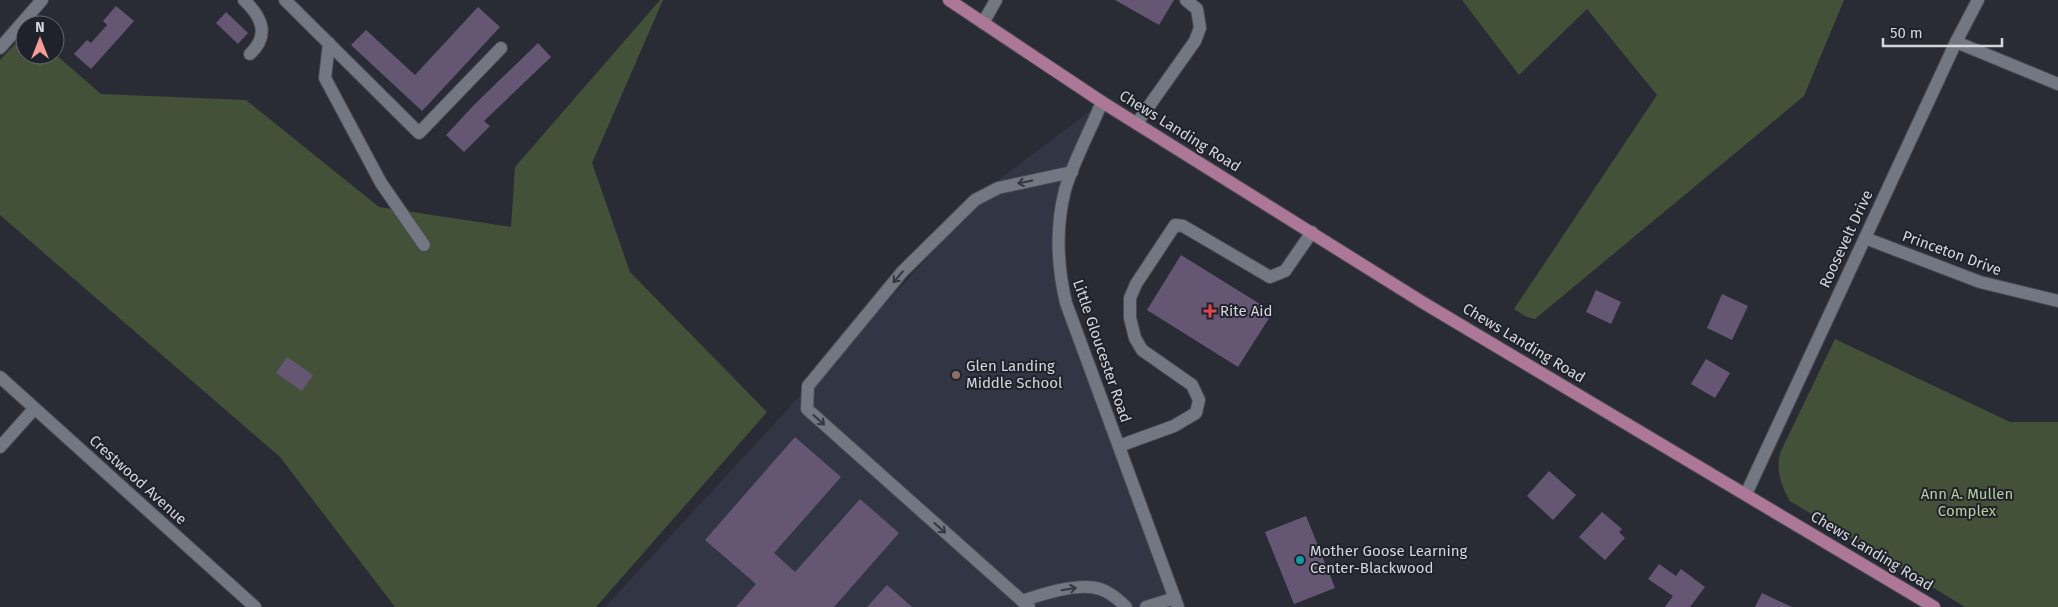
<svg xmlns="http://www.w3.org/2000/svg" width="2058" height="607" font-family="'Fira Sans',sans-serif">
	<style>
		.built { fill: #313544 }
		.green { fill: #435139 }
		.building { fill: #655774 }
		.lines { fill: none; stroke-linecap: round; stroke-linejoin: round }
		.minor-casing { stroke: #494a52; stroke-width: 14 }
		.major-casing { stroke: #494a52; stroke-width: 14 }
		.minor { stroke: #737781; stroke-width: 12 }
		.major { stroke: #ad7898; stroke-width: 12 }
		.oneway { stroke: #353740 }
		.health-dot { fill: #e0444e; stroke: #20222b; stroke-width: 2 }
		.education-dot { fill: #8d6e63; stroke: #20222b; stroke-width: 2 }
		.culture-dot { fill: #0f9aa8; stroke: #20222b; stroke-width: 2 }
		.labels { text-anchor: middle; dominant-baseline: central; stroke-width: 4; stroke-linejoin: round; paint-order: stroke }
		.street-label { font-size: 15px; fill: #d5d6dc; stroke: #20222b }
		.poi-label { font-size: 15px; fill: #d5d6dc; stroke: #20222b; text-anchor: start }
		.park-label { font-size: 15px; fill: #b2d09c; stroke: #20222b }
	</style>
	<rect width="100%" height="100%" fill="#292c35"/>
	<path class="built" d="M1102,102L1066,189L1059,274L1178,607H605L1002,177Z"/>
	<g class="green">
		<path d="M660,0H663L592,163L630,272L767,412L596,607H395L280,457L0,215V60L25,33V55L55,54L101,94L246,100L379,207L511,227L515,167Z"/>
		<path d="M1462,0H1844L1804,96L1535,319L1527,317L1514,309L1657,95L1587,9L1519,75Z"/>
		<path d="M1835,339L2010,422H2058V607H1965L1790,501C1781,485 1776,472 1780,453Z"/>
	</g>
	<g class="building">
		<path d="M1115,0H1174L1159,25Z"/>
		<path d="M116,6L134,21L91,69L74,54L87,40L91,43L107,25L103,21Z"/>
		<path d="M478,7L500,27L422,111L351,45L366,30L415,75Z"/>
		<path d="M226,12L248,33L238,44L216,23Z"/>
		<path d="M538,43L551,57L484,121L490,126L464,152L446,135L475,104Z"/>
		<path d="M1181,255L1273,312L1238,367L1147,310Z"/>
		<path d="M1596,290L1621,302L1611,324L1586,312Z"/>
		<path d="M1722,294L1748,306L1732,340L1707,328Z"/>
		<path d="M287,357L313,375L302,391L276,373Z"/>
		<path d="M1706,359L1730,373L1715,398L1691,384Z"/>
		<path d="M795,437L841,477L774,553L795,572L860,499L899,533L834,607H736L756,584L705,540Z"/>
		<path d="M1549,471L1576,495L1553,520L1527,496Z"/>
		<path d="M1602,512L1622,529L1619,532L1625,538L1605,560L1579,537Z"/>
		<path d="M1306,516L1335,588L1294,604L1265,532Z"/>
		<path d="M1659,564L1676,576L1681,569L1705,587L1690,607H1665L1673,596L1648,579Z"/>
		<path d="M887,585L912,607H867Z"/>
		<path d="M1762,593L1792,607H1755Z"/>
	</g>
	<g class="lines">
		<g class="minor-casing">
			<g id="minor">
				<path d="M244,0C262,17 270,35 250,54"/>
				<path d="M285,0L419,133L501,48"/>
				<path d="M983,23L996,0"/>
				<path d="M1956,42L2058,84"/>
				<path d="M329,43L325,78L381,183L424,245"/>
				<path d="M0,48L42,0"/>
				<path d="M1102,102C1091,129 1073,162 1065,190C1055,229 1057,265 1066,303L1178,607"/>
				<path d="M1137,123L1195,41L1200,28L1197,9L1186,0"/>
				<path d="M1865,238L1980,282L2058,301"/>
				<path d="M0,377L255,607"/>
				<path d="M1119,446L1174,426L1196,413L1199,400L1192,385L1142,350L1135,338L1130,318V298L1136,284L1175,225L1183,226L1270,277L1285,271L1312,232"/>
				<path d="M0,447L34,409"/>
				<path d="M1746,494L1956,42L1978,0"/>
				<path d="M1022,601C1042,594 1080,582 1100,589C1110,592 1118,599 1126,607"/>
				<path d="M1029,607L807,409L808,386L902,272L975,200L998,188L1072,172"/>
				<path d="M1146,607L1175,598"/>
			</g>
		</g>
		<g class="major-casing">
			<path id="major" d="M949,0L1102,102L1422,302L1934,607"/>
		</g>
		<use href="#minor" class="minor"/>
		<use href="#major" class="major"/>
	</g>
	<defs><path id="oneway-shaft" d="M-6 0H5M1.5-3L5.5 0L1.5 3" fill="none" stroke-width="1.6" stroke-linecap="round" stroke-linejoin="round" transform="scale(1.25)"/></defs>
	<g class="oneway">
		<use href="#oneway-shaft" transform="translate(1025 182) rotate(168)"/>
		<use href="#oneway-shaft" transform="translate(898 277) rotate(130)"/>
		<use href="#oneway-shaft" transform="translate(819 420) rotate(42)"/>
		<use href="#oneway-shaft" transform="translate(940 528) rotate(42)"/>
		<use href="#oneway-shaft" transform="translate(1069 589) rotate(-9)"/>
	</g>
	<path class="health-dot" d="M1207.5 303.5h5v5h5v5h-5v5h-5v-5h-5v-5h5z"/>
	<circle class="education-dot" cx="956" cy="375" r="5"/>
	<circle class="culture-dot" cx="1300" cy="560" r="5"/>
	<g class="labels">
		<g class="street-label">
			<text transform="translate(1180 131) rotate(32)">Chews Landing Road</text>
			<text transform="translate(1846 239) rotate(-65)">Roosevelt Drive</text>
			<text transform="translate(1952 253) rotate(20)">Princeton Drive</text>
			<text transform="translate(1524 343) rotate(31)">Chews Landing Road</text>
			<text transform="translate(1102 351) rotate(71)">Little Gloucester Road</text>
			<text transform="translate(138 480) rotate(42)">Crestwood Avenue</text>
			<text transform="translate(1872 551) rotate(31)">Chews Landing Road</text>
		</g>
		<g class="poi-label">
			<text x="1220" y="311">Rite Aid</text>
			<text x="966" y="366">Glen Landing<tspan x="966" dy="17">Middle School</tspan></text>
			<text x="1310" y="551">Mother Goose Learning<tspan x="1310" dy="17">Center-Blackwood</tspan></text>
		</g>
		<g class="park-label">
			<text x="1967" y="494">Ann A. Mullen<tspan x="1967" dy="17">Complex</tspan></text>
		</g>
	</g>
	<g transform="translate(40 40)"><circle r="24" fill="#20222b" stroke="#686a72"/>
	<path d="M0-4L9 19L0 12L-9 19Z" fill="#f59b98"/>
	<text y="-8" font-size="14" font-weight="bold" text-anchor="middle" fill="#d5d6dc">N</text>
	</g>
	<path d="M1883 38v8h119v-8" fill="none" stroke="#d5d6dc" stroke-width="2.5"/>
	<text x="1890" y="38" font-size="15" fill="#d5d6dc" stroke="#20222b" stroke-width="4" paint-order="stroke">50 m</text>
</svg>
